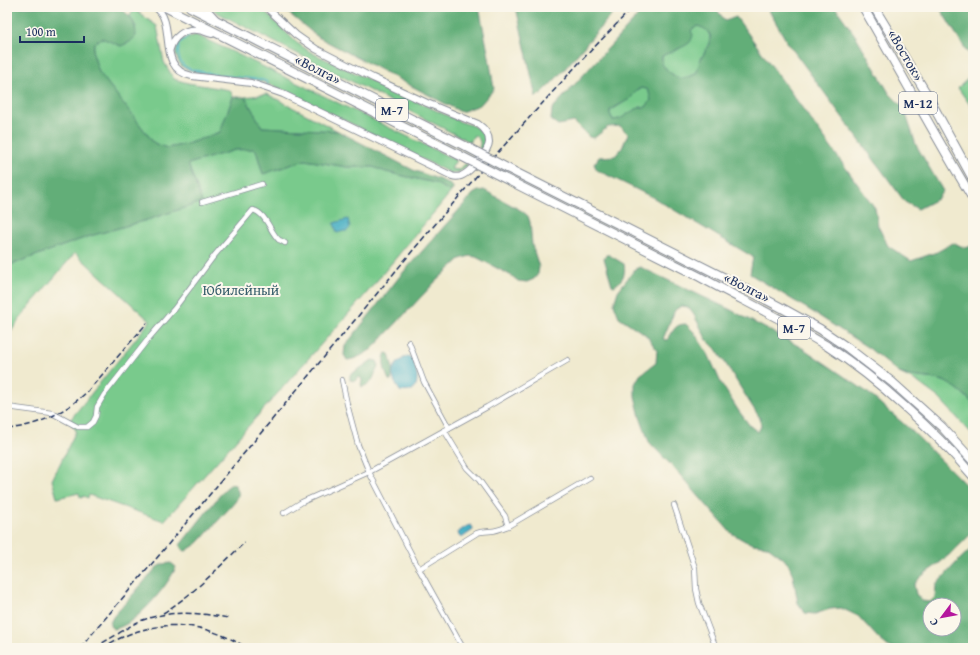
<svg xmlns="http://www.w3.org/2000/svg" width="980" height="655" font-family="'Gentium Book Plus',serif">
	<style>
		.green { fill: #79ca8c; stroke: #4a7c75 }
		.forest { fill: #62ae78; stroke: #3e6e6b; fill-rule: evenodd }
		.water { fill: #44aec3; stroke: #306e90 }
		.lines { fill: none; stroke-linecap: round; stroke-linejoin: round }
		.stream { stroke: #44aec3; stroke-width: 1.5 }
		.street-casing { stroke: #868c96; stroke-width: 6 }
		.secondary-casing { stroke: #868c96; stroke-width: 8 }
		.highway-casing { stroke: #868c96; stroke-width: 10 }
		.street { stroke: #fff; stroke-width: 4.5 }
		.secondary { stroke: #fff; stroke-width: 6 }
		.highway { stroke: #fff; stroke-width: 8 }
		.rail { stroke: #1b2f5e; stroke-width: 1.5; stroke-dasharray: 6 3; stroke-linecap: butt }
		.highway-bridge-casing { stroke: #868c96; stroke-width: 10; stroke-linecap: butt }
		.highway-bridge { stroke: #fff; stroke-width: 8 }
		.labels { text-anchor: middle; dominant-baseline: central; stroke-width: 4; stroke-linejoin: round; paint-order: stroke }
		.shield { fill: #fbf7ec; stroke: #5e6b89; stroke-width: 1 }
		.shield-label { font-size: 13px; font-weight: bold; fill: #1b2f5e }
		.street-label { font-size: 14px; fill: #1b2f5e; stroke: #fbf7ec }
		.park-label { font-size: 14px; fill: #375e6c; stroke: #fbf7ec }
	</style>
	<rect width="100%" height="100%" fill="#fbf7ec"/>
	<filter id="ink" filterUnits="userSpaceOnUse"><feTurbulence type="fractalNoise" baseFrequency=".025" numOctaves="2"/><feDisplacementMap in="SourceGraphic" scale="8" xChannelSelector="R" yChannelSelector="G"/><feConvolveMatrix kernelMatrix="1 2 1 2 8 2 1 2 1" color-interpolation-filters="sRGB"/></filter>
	<filter id="wash" filterUnits="userSpaceOnUse"><feTurbulence type="fractalNoise" baseFrequency=".012" numOctaves="4" result="noise"/><feDisplacementMap in="SourceGraphic" scale="16" xChannelSelector="R" yChannelSelector="G"/><feGaussianBlur stdDeviation="0.9" result="paint"/><feColorMatrix in="noise" values="0 0 0 0 0 0 0 0 0 0 0 0 0 0 0 0 0 1.4 0 .05"/><feComposite in="paint" operator="in"/></filter>
	<g filter="url(#wash)">
		<rect width="100%" height="100%" fill="#f0eacf"/>
		<g class="green">
			<path d="M209,7H260L297,43L312,53L461,122C475,126 490,131 483,149L479,148C482,142 479,138 474,135L470,142L218,13Z"/>
			<path d="M134,9L157,26L164,62L174,79L188,83L230,90L233,97L220,132L187,144L167,148L154,143L99,72L93,54L94,43L102,38L121,46L136,27L130,16Z"/>
			<path d="M698,26L706,29L710,36L709,43L700,62L699,68L695,74L687,77L679,79L668,71L662,64V56L668,53L679,49L693,28Z"/>
			<path d="M196,35L233,52L456,160L451,169L459,170L465,164L468,165C462,171 458,174 450,173L284,90L257,80L218,76L195,72L182,67C175,57 173,51 180,40Z"/>
			<path d="M973,74V109L958,88Z"/>
			<path d="M641,88L647,89L649,92L651,100L646,107H641L620,119L613,120L610,114V111L623,103L637,90Z"/>
			<path d="M267,94L338,131L262,127L245,97Z"/>
			<path d="M254,149L256,150L263,174L305,160L347,167H373L386,172L435,183L451,192L365,295L164,521L89,495L88,498L83,496L82,498L80,497L79,493L57,498L52,480L76,431L70,420L150,321L75,253L28,308L12,330L7,326V266L90,236L147,220L202,202L188,164L235,150Z"/>
			<path d="M899,373C905,374 911,376 918,377C926,378 935,378 943,381C955,385 965,395 973,404V435L939,398L916,381Z"/>
		</g>
		<g class="forest">
			<path d="M7,7H118C130,15 136,21 136,36L130,42L121,46L102,38L94,43L93,54L99,72L154,143L167,148L187,144L220,132L233,97H245L262,127L338,131L413,170L446,182L453,187V190L451,192L435,183L386,172L373,167H347L305,160L263,174L256,150L254,149L235,150L188,164L202,202L147,220L90,236L7,266Z"/>
			<path d="M281,7H479L489,57L494,89L480,105L461,112L318,37Z"/>
			<path d="M516,7H618L563,71L543,92L536,97Z"/>
			<path d="M646,7H715L725,21L736,17L875,208L878,226L888,246L911,261L937,252L953,243L966,248L973,245V404L966,396L956,388L944,381L936,379L910,376L899,373L870,349L816,314L750,274L753,257L654,198L597,170L594,164L599,157L615,156L622,148L628,134L620,126L608,127L594,138L589,137L574,122L558,125L551,120L552,109ZM698,26C703,28 708,30 710,35C713,44 703,53 700,61C698,66 699,71 694,75C689,77 684,78 679,79L668,71L662,64V56C669,52 686,47 690,42C692,40 692,37 693,35L691,31L693,28ZM641,88L647,89L649,92L651,100L646,107H641L634,110L620,119L613,120L610,114V110L630,99L637,90Z"/>
			<path d="M767,7H835L857,38L889,93L904,108L916,145L943,191L937,199L918,209L905,202L787,42Z"/>
			<path d="M939,7H973V58L966,50Z"/>
			<path d="M484,190L522,211L528,216L530,222L532,245L539,267L538,274L534,279L527,282L518,281L512,276L476,257L470,256L460,259L436,281L372,349C364,354 357,359 347,360L344,355L345,346L400,276L473,194L478,191Z"/>
			<path d="M606,255H609L624,264C626,273 623,281 614,286L612,285L604,258Z"/>
			<path d="M640,267L729,309L804,349L867,392L913,432L973,492V532C963,542 953,552 943,560C933,569 921,574 914,585L916,594L922,601L930,602L935,597L936,585L957,562L973,547V648H890L879,639L858,616L841,608L830,609L815,614L805,613L798,603L793,576L789,565L783,558L767,546L753,544L745,541L731,533L673,467L649,442L640,417L635,396V384L640,375L656,363L657,350L646,335L619,317L614,304L618,291L635,269ZM681,306L688,307L694,315L707,340L716,349L726,364L752,406L760,418L761,426L758,432L750,426L738,410L721,383L708,354L694,332L686,324C673,324 674,332 667,340L663,339L675,310ZM930,605H954V629H930Z"/>
			<path d="M386,353L389,354L393,369C391,373 393,377 391,381L389,380C385,372 381,361 386,353Z"/>
			<path d="M372,360L377,361L379,366C372,376 376,382 362,387L361,384L362,380L360,377L357,379L355,381L350,380V375Z"/>
			<path d="M231,484L235,485C239,493 240,494 235,502L198,543L186,551C182,550 181,549 180,545L224,490Z"/>
			<path d="M171,563L176,567C168,586 134,627 113,629L110,626V623L113,617L157,567L163,564Z"/>
		</g>
		<g class="water">
			<path d="M348,219L350,228L347,231H344L337,233L334,223Z"/>
			<path d="M407,356L412,358C418,371 423,396 400,391C389,375 390,366 407,356Z"/>
			<path d="M471,525L473,528V530L463,537L461,538L459,536L458,532L467,526Z"/>
		</g>
		<g class="lines">
			<path class="stream" d="M189,35L179,44C178,52 177,58 183,65C190,74 249,78 263,80L267,82V86"/>
		</g>
	</g>
	<g filter="url(#ink)">
		<g class="lines">
			<g class="street-casing">
				<g id="street">
					<path d="M202,202L262,184"/>
					<path d="M409,342L424,382L449,428"/>
					<path d="M342,380L347,404L358,445L369,472L419,569L463,648"/>
					<path d="M7,407L52,413L78,427H87L93,422L96,416L97,407L104,395L149,338L174,309L214,256L253,210C266,213 270,232 279,240C280,240 285,243 285,243"/>
					<path d="M444,430L467,468L479,480L497,505L505,516L508,526"/>
					<path d="M674,505L695,568L696,589L699,603L716,648"/>
					<path d="M284,513L302,502L369,472L487,407L568,360"/>
					<path d="M419,569L477,533C482,531 486,532 491,531C497,531 503,528 508,526L590,478"/>
				</g>
			</g>
			<g class="secondary-casing">
				<g id="secondary">
					<path d="M155,7C178,22 155,69 192,76L251,83L263,87L283,94L452,176C455,177 458,177 461,176C469,173 489,151 489,142C489,134 484,128 478,124L427,103L373,78L316,49L296,35L266,7"/>
					<path d="M205,7L215,18"/>
					<path d="M170,49C173,38 184,28 197,30C202,30 207,33 212,34"/>
				</g>
			</g>
			<g class="highway-casing">
				<g id="highway">
					<path d="M165,7L459,155"/>
					<path d="M190,7L467,147"/>
					<path d="M863,7C900,71 935,136 973,199"/>
					<path d="M874,7L925,91L973,179"/>
					<path d="M507,168L727,279L782,308L820,329L848,348L892,382L942,427L973,461"/>
					<path d="M500,176C567,210 634,243 700,277C742,300 786,321 827,346C855,364 881,385 905,407C930,429 952,451 973,476"/>
				</g>
			</g>
			<use href="#street" class="street"/>
			<use href="#secondary" class="secondary"/>
			<use href="#highway" class="highway"/>
			<g class="rail">
				<path d="M7,429C38,426 66,412 88,391L147,323"/>
				<path d="M163,613C194,594 219,567 245,542"/>
				<path d="M80,648L156,559L414,249L480,172L578,64L633,7"/>
				<path d="M95,648C102,643 109,639 116,635C126,629 135,622 146,619C173,610 201,613 228,618"/>
				<path d="M102,648C150,618 199,618 247,648"/>
			</g>
			<g class="highway-bridge-casing">
				<g id="highway-bridge">
					<path d="M467,147L507,168"/>
					<path d="M459,155L500,176"/>
				</g>
			</g>
			<use href="#highway-bridge" class="highway-bridge"/>
		</g>
	</g>
	<g class="labels">
		<g class="shield">
			<rect x="899" y="92" width="38" height="22" rx="3"/>
			<rect x="376" y="99" width="32" height="22" rx="3"/>
			<rect x="778" y="317" width="32" height="22" rx="3"/>
		</g>
		<g class="shield-label">
			<text x="918" y="103">М-12</text>
			<text x="392" y="110">М-7</text>
			<text x="794" y="328">М-7</text>
		</g>
		<g class="street-label">
			<text transform="translate(906 55) rotate(60)">«Восток»</text>
			<text transform="translate(318 69) rotate(27)">«Волга»</text>
			<text transform="translate(747 287) rotate(27)">«Волга»</text>
		</g>
		<g class="park-label">
			<text x="241" y="290">Юбилейный</text>
		</g>
	</g>
	<rect width="980" height="655" fill="none" stroke="#fbf7ec" stroke-width="24"/>
	<g transform="translate(942 617) rotate(238)"><circle r="19" fill="#fbf7ec" stroke="#a1a7b3"/>
	<path d="M0-3L7 15L0 10L-7 15Z" fill="#b5179e"/>
	<text y="-6" font-size="11" font-weight="bold" text-anchor="middle" fill="#1b2f5e">С</text>
	</g>
	<path d="M20 36v6h64v-6" fill="none" stroke="#1b2f5e" stroke-width="2"/>
	<text x="26" y="36" font-size="12" fill="#1b2f5e" stroke="#fbf7ec" stroke-width="3" paint-order="stroke">100 m</text>
</svg>
